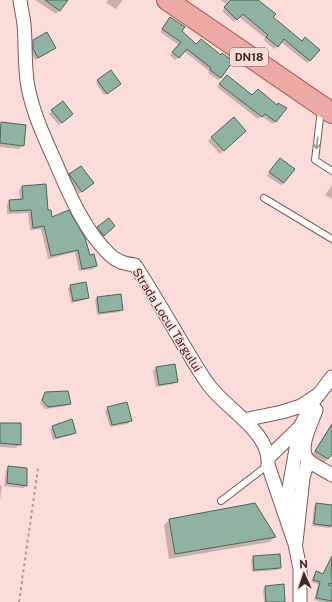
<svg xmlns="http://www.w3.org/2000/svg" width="332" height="602" font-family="'Public Sans',sans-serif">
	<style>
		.shadow { fill: #0003 }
		.building { fill: #90b2a2; stroke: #476859 }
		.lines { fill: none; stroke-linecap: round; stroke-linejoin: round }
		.service-casing { stroke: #7b5a57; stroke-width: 8 }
		.minor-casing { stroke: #7b5a57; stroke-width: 15 }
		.primary-casing { stroke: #a75751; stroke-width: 22 }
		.path { stroke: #b49b97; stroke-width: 2; stroke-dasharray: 3 3; stroke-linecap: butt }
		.service { stroke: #fff; stroke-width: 6 }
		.minor { stroke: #fff; stroke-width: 13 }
		.primary { stroke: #eda9a3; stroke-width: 20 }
		.oneway { stroke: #9c9594 }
		.labels { text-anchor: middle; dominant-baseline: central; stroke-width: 3; stroke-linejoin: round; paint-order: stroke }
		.shield { fill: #fbdcd8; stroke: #74605e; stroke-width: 1 }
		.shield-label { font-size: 11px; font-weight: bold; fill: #3a2b29 }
		.street-label { font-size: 12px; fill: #3a2b29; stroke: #fbdcd8 }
	</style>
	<rect width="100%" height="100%" fill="#fbdcd8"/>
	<g class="shadow">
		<path d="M35,0H67L56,14Z"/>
		<path d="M108,0H123L116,9L106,3Z"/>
		<path d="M221,0H257L310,60L307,63L281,42L274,49L264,40L265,38L239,17L234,22L222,11L227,5Z"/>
		<path d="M167,21L196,45L221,77L218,80L208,73L209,71L184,51L175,60L170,55L179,45L160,32Z"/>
		<path d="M34,41L52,50L35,60L31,52V44Z"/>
		<path d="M225,78L252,96L285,108L273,124L261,116L258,119L217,87Z"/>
		<path d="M98,80L117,86L104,95L96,83Z"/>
		<path d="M52,111L69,116L59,125L49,114Z"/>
		<path d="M1,123L23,145L19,149L0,147V124Z"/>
		<path d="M241,135L220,154L208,141L212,137Z"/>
		<path d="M277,162L284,183L281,185L267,176Z"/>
		<path d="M70,175L90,185L79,194L68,178Z"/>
		<path d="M332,185V199L325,195Z"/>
		<path d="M22,187L47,211L51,219L89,256L96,266L93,269L79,271L75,252L48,259L41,229L30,230L28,213L7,214V204L10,201L20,200L19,190Z"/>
		<path d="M98,228L112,229L101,238L95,231Z"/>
		<path d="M71,286L87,298L85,300L71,303L68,288Z"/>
		<path d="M97,298L122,309L120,312L97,315L95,300Z"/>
		<path d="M174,365L177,381L174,384L156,387L153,371L156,368Z"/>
		<path d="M46,393L70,403L67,406L45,409L40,403Z"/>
		<path d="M108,408L130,421L128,424L110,427L105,411Z"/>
		<path d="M332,423V452L324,463L312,455Z"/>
		<path d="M0,424L20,444L16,448L0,447Z"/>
		<path d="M53,427L75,432L72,435L53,440L50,429Z"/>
		<path d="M9,467L26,485L23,488L4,486L6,470Z"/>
		<path d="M0,485L2,486L0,500Z"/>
		<path d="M317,504L332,506V527L330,528L312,526L314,507Z"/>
		<path d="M255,505L275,537L270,542L169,559L164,525L169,520Z"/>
		<path d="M332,555V571L330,578L332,579V602H322L314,600L318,584L311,582L314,575L316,573L322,575Z"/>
		<path d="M254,557L280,567L277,570L252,572L251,560Z"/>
		<path d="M283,586L284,602H264L263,590L265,587Z"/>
	</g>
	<g class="building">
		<path d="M45,0H68L60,11Z"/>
		<path d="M231,0H258L276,14L273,17L302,41L305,37L320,50L310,61L284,39L278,47L266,37L268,35L243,14L237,20L224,7Z"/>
		<path d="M170,17L185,27L182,31L196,44L201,39L221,55L222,53L233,61L221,78L210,70L211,68L187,49L179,58L172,52L181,42L162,29Z"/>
		<path d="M47,32L56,48L38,58L33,49V40Z"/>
		<path d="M111,70L121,84L107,94L97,80Z"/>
		<path d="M227,75L252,95L258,89L277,105L278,103L287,108L276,122L265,114L262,117L219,84Z"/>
		<path d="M63,101L73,114L62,123L51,110Z"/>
		<path d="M234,117L246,131L224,151L211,137Z"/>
		<path d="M1,122L26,125L24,146L0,143Z"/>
		<path d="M280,158L295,169L284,183L269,172Z"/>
		<path d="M81,166L94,183L82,192L69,174Z"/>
		<path d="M46,184L48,210H51L52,217L69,210L85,238L90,255L94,254L97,266L82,269L78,250L51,256L44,226L33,228L31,210L10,211L9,200L23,199L22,186Z"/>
		<path d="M109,218L115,226L104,236L97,227Z"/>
		<path d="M86,282L89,298L73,301L70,285Z"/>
		<path d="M121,294L123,310L99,313L97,297Z"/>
		<path d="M175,364L178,382L159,385L156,367Z"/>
		<path d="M68,391L71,404L48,407L42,400L45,392Z"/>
		<path d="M127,402L132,421L112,425L107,407Z"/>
		<path d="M72,419L76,433L56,438L52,426Z"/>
		<path d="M0,423H21V445L0,443Z"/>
		<path d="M332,424V454L328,459L315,451Z"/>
		<path d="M8,466L27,468V486L7,483Z"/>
		<path d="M255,503L276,537L175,554L169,519Z"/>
		<path d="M316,503L332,505V526L314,524Z"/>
		<path d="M280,554L281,568L254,570L253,556Z"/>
		<path d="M332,556L331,577L332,578V584L329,583L328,585L332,586V601L316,598L320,582L313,580L316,571L323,574Z"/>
		<path d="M284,584L285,602H266L265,586Z"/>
	</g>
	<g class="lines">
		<g class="service-casing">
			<g id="service">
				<path d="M321,110L315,160L332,171"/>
				<path d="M264,198L332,239"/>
				<path d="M221,501L268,465"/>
			</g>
		</g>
		<g class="minor-casing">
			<g id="minor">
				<path d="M20,0C21,8 23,16 24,24C26,45 24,66 28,87C33,113 44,137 55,161C69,194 84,230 110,255C117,262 125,264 135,265C152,291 168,319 184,346C193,360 201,376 212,389C230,411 271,434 268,465L295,544L300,569V602"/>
				<path d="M316,410C312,423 297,448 308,460C314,466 325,470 332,475"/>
				<path d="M244,420L282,412L301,406L316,396"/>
				<path d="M269,457L300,427"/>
				<path d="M289,511L288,502L289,488L300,427L313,402L332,377"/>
				<path d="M296,542L303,478L308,461"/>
			</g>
		</g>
		<g class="primary-casing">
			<path id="primary" d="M167,0L332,113"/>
		</g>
		<path class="path" d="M19,602L38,468"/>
		<use href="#service" class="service"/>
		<use href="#minor" class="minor"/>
		<use href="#primary" class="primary"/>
	</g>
	<defs><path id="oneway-shaft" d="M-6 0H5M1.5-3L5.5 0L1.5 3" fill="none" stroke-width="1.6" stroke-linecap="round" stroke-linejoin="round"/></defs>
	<use class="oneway" href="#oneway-shaft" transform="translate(317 143) rotate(97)"/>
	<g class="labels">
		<rect class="shield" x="230" y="48" width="38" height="18" rx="3"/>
		<g class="shield-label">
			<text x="249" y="57">DN18</text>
		</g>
		<g class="street-label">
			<text transform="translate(167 320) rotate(58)">Strada Locul Târgului</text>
		</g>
	</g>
	<g transform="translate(304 574) rotate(357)" stroke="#fbdcd8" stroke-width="3" paint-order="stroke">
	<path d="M0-3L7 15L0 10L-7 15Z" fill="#3a2b29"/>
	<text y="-6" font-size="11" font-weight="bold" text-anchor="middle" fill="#3a2b29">N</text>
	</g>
</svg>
